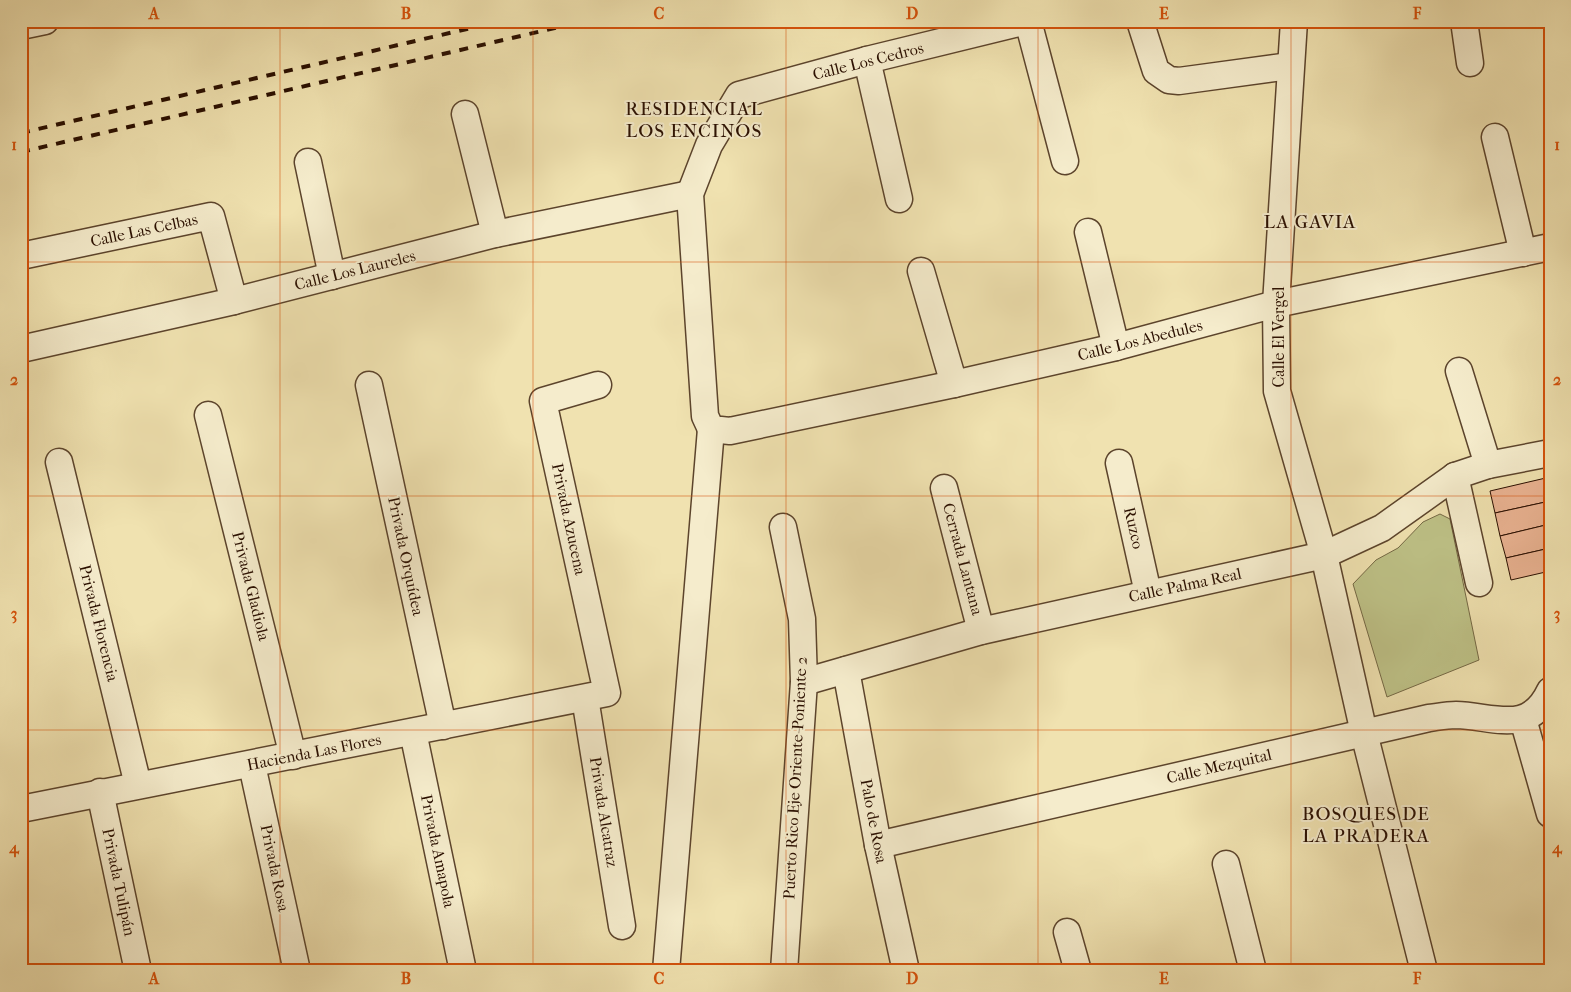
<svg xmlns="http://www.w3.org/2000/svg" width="1571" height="992" font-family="'IM FELL French Canon',serif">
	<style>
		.green { fill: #bec287; stroke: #746844 }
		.building { fill: #e9b291; stroke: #2a0f00 }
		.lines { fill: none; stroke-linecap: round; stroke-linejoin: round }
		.minor-casing { stroke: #5c442c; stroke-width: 29 }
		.minor { stroke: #f5eccc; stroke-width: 26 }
		.rail { stroke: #2a0f00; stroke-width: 4; stroke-dasharray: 9 9; stroke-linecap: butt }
		.grid { fill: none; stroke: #d5520b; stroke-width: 1; stroke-opacity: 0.55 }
		.labels { text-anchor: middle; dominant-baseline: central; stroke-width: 4; stroke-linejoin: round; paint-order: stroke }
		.street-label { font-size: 16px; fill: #2a0f00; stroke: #f5eccc }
		.quarter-label { font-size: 19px; letter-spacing: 1px; fill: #2a0f00; stroke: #f5eccc }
		.neatline { fill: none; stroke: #d5520b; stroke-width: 2 }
		.grid-label { font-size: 16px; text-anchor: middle; font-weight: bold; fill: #d5520b }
	</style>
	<rect width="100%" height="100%" fill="#f0e2b0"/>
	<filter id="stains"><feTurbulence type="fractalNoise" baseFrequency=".004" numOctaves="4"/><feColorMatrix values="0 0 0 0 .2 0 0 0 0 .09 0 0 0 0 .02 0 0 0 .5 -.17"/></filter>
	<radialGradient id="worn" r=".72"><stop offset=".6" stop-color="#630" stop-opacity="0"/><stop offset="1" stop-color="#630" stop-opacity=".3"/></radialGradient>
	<path class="green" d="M1440,514L1450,519L1479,660L1387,697L1353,584L1376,560L1398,548L1423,522Z"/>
	<g class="building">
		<path d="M1550,477V501L1495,513L1490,491Z"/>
		<path d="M1550,501V524L1500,536L1495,513Z"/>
		<path d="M1550,524V548L1506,558L1500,536Z"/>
		<path d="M1550,548V571L1511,580L1506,558Z"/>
	</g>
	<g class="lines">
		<g class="minor-casing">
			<g id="minor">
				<path d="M1027,21L867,60L739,95L709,145L690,194L705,416L711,429L730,431L954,384L1116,347L1276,304L1550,247"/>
				<path d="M1028,21L1065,161"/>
				<path d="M1140,21L1156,71L1169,80L1179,81L1290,66"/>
				<path d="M1294,21L1276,304L1277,391L1324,555L1364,733L1424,971"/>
				<path d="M1464,21L1470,63"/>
				<path d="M21,26L45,21"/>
				<path d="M867,60L899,199"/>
				<path d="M465,114L495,234"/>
				<path d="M1495,137L1523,253"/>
				<path d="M308,162L332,276"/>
				<path d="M1088,232L1116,347"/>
				<path d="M21,256L211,216L234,301"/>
				<path d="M921,271L954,384"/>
				<path d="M21,349L234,301L495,234L690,194"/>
				<path d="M1459,371L1488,465"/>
				<path d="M369,385L443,726"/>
				<path d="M208,415L293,756"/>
				<path d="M59,462L138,785"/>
				<path d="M1119,463L1148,593"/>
				<path d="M1455,476L1479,583"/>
				<path d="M944,488L981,631"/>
				<path d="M783,527L802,619L804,682L784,971"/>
				<path d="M846,670L878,845L906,971"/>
				<path d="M804,682L981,631L1324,555L1382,528L1455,476L1488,465L1550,453"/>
				<path d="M585,698L622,926"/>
				<path d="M1523,719L1550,814"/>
				<path d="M413,732L463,971"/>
				<path d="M252,765L297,971"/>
				<path d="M100,792L138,971"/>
				<path d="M21,809L607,693L543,401L598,385"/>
				<path d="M878,845L1429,718C1437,717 1447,715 1456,715C1494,716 1529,736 1550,691"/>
				<path d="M1226,864L1253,971"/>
				<path d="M1067,932L1078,971"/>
				<path d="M666,971L711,429"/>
			</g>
		</g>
		<use href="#minor" class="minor"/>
		<g class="rail">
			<path d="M21,133L501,21"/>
			<path d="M21,152L585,21"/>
		</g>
	</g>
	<path class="grid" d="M280,21V971M533,21V971M786,21V971M1038,21V971M1291,21V971M21,262H1550M21,496H1550M21,730H1550"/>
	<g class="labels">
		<g class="street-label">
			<text transform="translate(868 61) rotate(-14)">Calle Los Cedros</text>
			<text transform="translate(144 230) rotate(-12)">Calle Las Celbas</text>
			<text transform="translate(355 270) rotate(-14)">Calle Los Laureles</text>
			<text transform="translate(1278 337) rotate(-90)">Calle El Vergel</text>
			<text transform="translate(1140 340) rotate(-14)">Calle Los Abedules</text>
			<text transform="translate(569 519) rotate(78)">Privada Azucena</text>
			<text transform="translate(1134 528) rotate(77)">Ruzco</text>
			<text transform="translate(406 556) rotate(78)">Privada Orquídea</text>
			<text transform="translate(963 559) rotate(75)">Cerrada Lantana</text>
			<text transform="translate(1185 585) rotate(-12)">Calle Palma Real</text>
			<text transform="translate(251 586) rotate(76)">Privada Gladiola</text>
			<text transform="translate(99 623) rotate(76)">Privada Florencia</text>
			<text transform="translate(314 752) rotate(-11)">Hacienda Las Flores</text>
			<text transform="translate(1219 766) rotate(-13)">Calle Mezquital</text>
			<text transform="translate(795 778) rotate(-87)">Puerto Rico Eje Oriente-Poniente 2</text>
			<text transform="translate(604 812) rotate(81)">Privada Alcatraz</text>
			<text transform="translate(874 821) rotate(79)">Palo de Rosa</text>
			<text transform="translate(438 851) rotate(78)">Privada Amapola</text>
			<text transform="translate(275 868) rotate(78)">Privada Rosa</text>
			<text transform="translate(119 882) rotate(78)">Privada Tulipán</text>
		</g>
		<g class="quarter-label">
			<text x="694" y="109">RESIDENCIAL<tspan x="694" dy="22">LOS ENCINOS</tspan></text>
			<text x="1310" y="222">LA GAVIA</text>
			<text x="1366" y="814">BOSQUES DE<tspan x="1366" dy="22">LA PRADERA</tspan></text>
		</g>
	</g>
	<rect width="1571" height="992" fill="none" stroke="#f0e2b0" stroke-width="55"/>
	<rect x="28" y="28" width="1516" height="936" class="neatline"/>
	<g class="grid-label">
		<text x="154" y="19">A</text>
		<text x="406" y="19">B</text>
		<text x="659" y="19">C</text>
		<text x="912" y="19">D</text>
		<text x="1164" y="19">E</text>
		<text x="1417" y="19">F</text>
		<text x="14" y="150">1</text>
		<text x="1557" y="150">1</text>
		<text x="14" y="385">2</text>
		<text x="1557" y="385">2</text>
		<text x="14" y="619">3</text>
		<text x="1557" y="619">3</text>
		<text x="14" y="853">4</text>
		<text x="1557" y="853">4</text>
		<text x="154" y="984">A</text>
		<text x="406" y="984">B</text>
		<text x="659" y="984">C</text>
		<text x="912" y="984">D</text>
		<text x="1164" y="984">E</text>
		<text x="1417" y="984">F</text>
	</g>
	<rect width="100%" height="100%" filter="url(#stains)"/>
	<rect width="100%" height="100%" fill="url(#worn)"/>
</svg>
